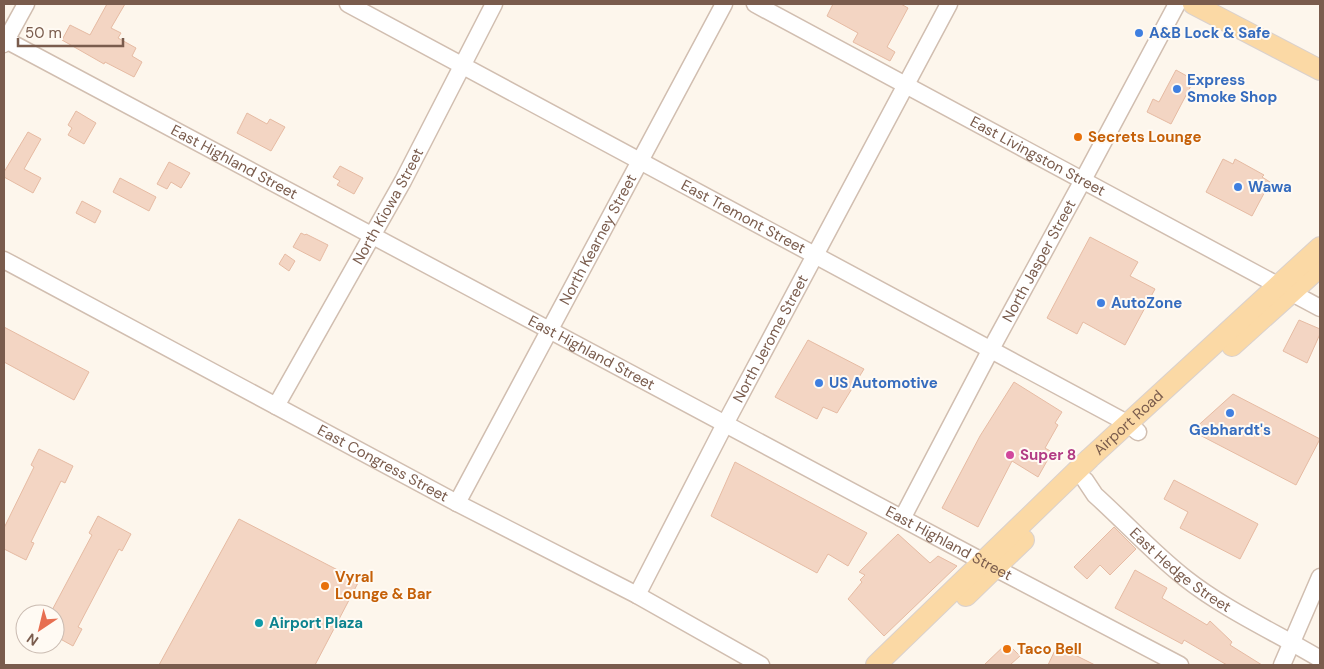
<svg xmlns="http://www.w3.org/2000/svg" width="1324" height="669" font-family="'DM Sans',sans-serif">
	<style>
		.building { fill: #f3d5c3; stroke: #e6bba3 }
		.lines { fill: none; stroke-linecap: round; stroke-linejoin: round }
		.minor-casing { stroke: #d1beb0; stroke-width: 19 }
		.major-casing { stroke: #dad1cd; stroke-width: 22 }
		.minor { stroke: #fff; stroke-width: 16 }
		.major { stroke: #fbd9a5; stroke-width: 20 }
		.shop-dot { fill: #3f7fe0; stroke: #fffaf3; stroke-width: 2 }
		.food-dot { fill: #e8710a; stroke: #fffaf3; stroke-width: 2 }
		.hotel-dot { fill: #d1479c; stroke: #fffaf3; stroke-width: 2 }
		.culture-dot { fill: #0f9aa8; stroke: #fffaf3; stroke-width: 2 }
		.labels { text-anchor: middle; dominant-baseline: central; stroke-width: 4; stroke-linejoin: round; paint-order: stroke }
		.shop-label { font-size: 15px; font-weight: bold; fill: #366cbe; stroke: #fffaf3; text-anchor: start }
		.food-label { font-size: 15px; font-weight: bold; fill: #c56008; stroke: #fffaf3; text-anchor: start }
		.street-label { font-size: 15px; fill: #7a5c4d; stroke: #fffaf3 }
		.hotel-label { font-size: 15px; font-weight: bold; fill: #b23c85; stroke: #fffaf3; text-anchor: start }
		.culture-label { font-size: 15px; font-weight: bold; fill: #0d838f; stroke: #fffaf3; text-anchor: start }
	</style>
	<rect width="100%" height="100%" fill="#fdf6ec"/>
	<g class="building">
		<path d="M107,4H125L111,28L121,33L118,38L136,48L132,56L142,62L134,77L105,62L104,64L62,40L70,25L90,35Z"/>
		<path d="M833,4H901L908,8L887,47L895,52L890,61L853,42L858,33L827,16Z"/>
		<path d="M1176,70L1194,80L1171,124L1147,112L1153,99L1159,102Z"/>
		<path d="M76,111L96,123L84,144L68,135L72,128L68,125Z"/>
		<path d="M247,113L267,124L270,119L285,127L271,151L237,133Z"/>
		<path d="M28,132L41,139L24,169L41,178L33,193L4,177V172Z"/>
		<path d="M1223,159L1233,164L1235,159L1264,175L1262,177L1270,182L1252,216L1206,192Z"/>
		<path d="M169,162L190,173L181,188L171,182L167,189L157,184Z"/>
		<path d="M340,166L363,178L354,194L337,185L340,181L333,177Z"/>
		<path d="M120,178L156,197L149,211L113,192Z"/>
		<path d="M82,201L101,211L95,223L76,213Z"/>
		<path d="M301,233L305,235L306,234L328,245L320,261L293,247Z"/>
		<path d="M1090,237L1138,262L1130,276L1155,289L1125,345L1083,322L1077,334L1047,318Z"/>
		<path d="M285,254L295,261L289,271L279,264Z"/>
		<path d="M1299,320L1320,329V334L1307,363L1283,351Z"/>
		<path d="M4,327L89,372L74,400L4,362Z"/>
		<path d="M808,340L864,369L837,413L823,407L817,419L775,397Z"/>
		<path d="M1014,382L1062,412L1055,423L1058,425L1045,448L1052,452L1038,477L1012,461L978,527L942,508L980,436Z"/>
		<path d="M1233,394L1320,439L1296,485L1192,431Z"/>
		<path d="M39,449L73,466L65,483L61,481L31,542L34,543L26,560L4,549V528L34,467L31,465Z"/>
		<path d="M735,462L867,533L848,566L828,554L817,573L711,516Z"/>
		<path d="M1174,480L1258,524L1240,559L1180,528L1188,512L1164,499Z"/>
		<path d="M98,516L131,534L122,551L119,549L78,627L82,629L73,646L55,636V614H50L92,535L89,533Z"/>
		<path d="M239,519L359,581L315,665H159Z"/>
		<path d="M1114,527L1136,549L1110,575L1100,565L1087,579L1074,567Z"/>
		<path d="M898,534L930,563L938,556L957,566L884,636L848,599L862,582L860,580L865,575L859,572Z"/>
		<path d="M1135,570L1167,588L1162,598L1207,625L1210,621L1232,642L1230,645L1262,665H1227L1184,640L1182,644L1115,608Z"/>
		<path d="M1007,643L1020,656L1010,665H984Z"/>
		<path d="M1057,646L1095,665H1048Z"/>
	</g>
	<g class="lines">
		<g class="minor-casing">
			<g id="minor">
				<path id="s1" d="M348,4L1127,423L1138,432"/>
				<path id="s2" d="M755,4L1320,308"/>
				<path id="s3" d="M4,39L995,568L1180,665"/>
				<path d="M4,44L26,4"/>
				<path id="s4" d="M4,260L457,503L637,595L761,665"/>
				<path id="s5" d="M276,406L403,181L494,4"/>
				<path id="s6" d="M1085,480L1095,495C1125,522 1153,553 1185,578C1227,611 1275,632 1320,659"/>
				<path id="s7" d="M457,503L724,4"/>
				<path id="s8" d="M901,518L905,513L991,349L1083,180L1177,4"/>
				<path id="s9" d="M637,595L725,424L949,4"/>
				<path d="M1282,665L1320,577"/>
			</g>
		</g>
		<g class="major-casing">
			<g id="major">
				<path d="M1193,4L1320,70"/>
				<path d="M1232,346L1320,267"/>
				<path d="M966,596L1024,540"/>
				<path id="s10" d="M876,665L1090,458L1320,247"/>
			</g>
		</g>
		<use href="#minor" class="minor"/>
		<use href="#major" class="major"/>
	</g>
	<g class="shop-dot">
		<circle cx="1139" cy="33" r="5"/>
		<circle cx="1177" cy="89" r="5"/>
		<circle cx="1238" cy="187" r="5"/>
		<circle cx="1101" cy="303" r="5"/>
		<circle cx="819" cy="383" r="5"/>
		<circle cx="1230" cy="413" r="5"/>
	</g>
	<g class="food-dot">
		<circle cx="1078" cy="137" r="5"/>
		<circle cx="325" cy="586" r="5"/>
		<circle cx="1007" cy="649" r="5"/>
	</g>
	<circle class="hotel-dot" cx="1010" cy="455" r="5"/>
	<circle class="culture-dot" cx="259" cy="623" r="5"/>
	<g class="labels">
		<g class="shop-label">
			<text x="1149" y="33">A&amp;B Lock &amp; Safe</text>
			<text x="1187" y="80">Express<tspan x="1187" dy="17">Smoke Shop</tspan></text>
			<text x="1248" y="187">Wawa</text>
			<text x="1111" y="303">AutoZone</text>
			<text x="829" y="383">US Automotive</text>
			<text x="1230" y="430" text-anchor="middle">Gebhardt's</text>
		</g>
		<g class="food-label">
			<text x="1088" y="137">Secrets Lounge</text>
			<text x="335" y="577">Vyral<tspan x="335" dy="17">Lounge &amp; Bar</tspan></text>
			<text x="1017" y="649">Taco Bell</text>
		</g>
		<g class="street-label">
			<text stroke="none"><textPath href="#s2" startOffset="321">East Livingston Street</textPath></text>
			<text stroke="none"><textPath href="#s3" startOffset="261">East Highland Street</textPath></text>
			<text stroke="none"><textPath href="#s5" startOffset="229">North Kiowa Street</textPath></text>
			<text stroke="none"><textPath href="#s1" startOffset="449">East Tremont Street</textPath></text>
			<text stroke="none"><textPath href="#s7" startOffset="299">North Kearney Street</textPath></text>
			<text stroke="none"><textPath href="#s8" startOffset="292">North Jasper Street</textPath></text>
			<text stroke="none"><textPath href="#s9" startOffset="289">North Jerome Street</textPath></text>
			<text stroke="none"><textPath href="#s3" startOffset="666">East Highland Street</textPath></text>
			<text stroke="none"><textPath href="#s10" startOffset="350">Airport Road</textPath></text>
			<text stroke="none"><textPath href="#s4" startOffset="430">East Congress Street</textPath></text>
			<text stroke="none"><textPath href="#s3" startOffset="1071">East Highland Street</textPath></text>
			<text stroke="none"><textPath href="#s6" startOffset="132">East Hedge Street</textPath></text>
		</g>
		<g class="hotel-label">
			<text x="1020" y="455">Super 8</text>
		</g>
		<g class="culture-label">
			<text x="269" y="623">Airport Plaza</text>
		</g>
	</g>
	<rect width="1324" height="669" fill="none" stroke="#7a5c4d" stroke-width="10"/>
	<g transform="translate(40 629) rotate(215)"><circle r="24" fill="#fffaf3" stroke="#cabbb1"/>
	<path d="M0-4L9 19L0 12L-9 19Z" fill="#e76f51"/>
	<text y="-8" font-size="14" font-weight="bold" text-anchor="middle" fill="#7a5c4d">N</text>
	</g>
	<path d="M18 38v8h105v-8" fill="none" stroke="#7a5c4d" stroke-width="2.5"/>
	<text x="25" y="38" font-size="15" fill="#7a5c4d" stroke="#fffaf3" stroke-width="4" paint-order="stroke">50 m</text>
</svg>
